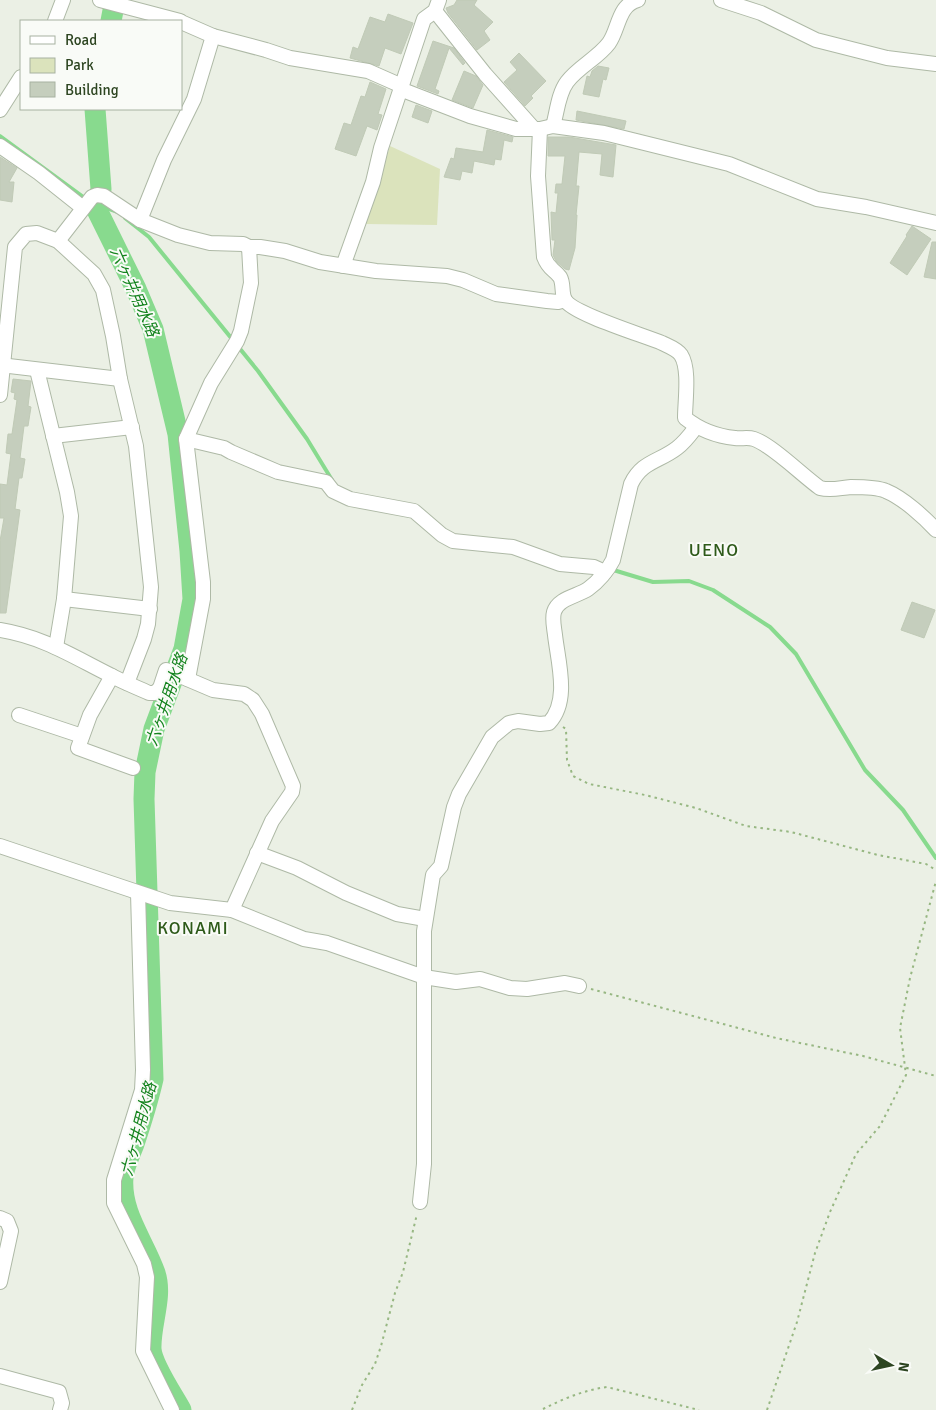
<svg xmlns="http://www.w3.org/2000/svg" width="936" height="1410" font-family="Signika,'Noto Sans JP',sans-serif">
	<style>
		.green { fill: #dbe3bc }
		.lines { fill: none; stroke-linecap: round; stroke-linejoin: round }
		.stream { stroke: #88da8e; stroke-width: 4 }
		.river { stroke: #88da8e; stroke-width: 21 }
		.building { fill: #c5cebd; stroke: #c0cab6 }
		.minor-casing { stroke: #aeb9a6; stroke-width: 16 }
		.path { stroke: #97b782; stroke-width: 2; stroke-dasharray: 2.5 4; stroke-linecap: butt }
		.minor { stroke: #fff; stroke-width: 14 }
		.labels { text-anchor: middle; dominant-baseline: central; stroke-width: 4; stroke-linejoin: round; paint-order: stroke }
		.water-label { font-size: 16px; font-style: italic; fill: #13831d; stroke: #f9fbf7 }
		.quarter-label { font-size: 18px; letter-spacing: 1px; fill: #2e5a1a; stroke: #f9fbf7 }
	</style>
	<rect width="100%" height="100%" fill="#ebf0e5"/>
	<path class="green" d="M390,146L440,169L437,225L366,224Z"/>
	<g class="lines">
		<g class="stream">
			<path d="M0,136L82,196L97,210"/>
			<path d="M98,205L118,212"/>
			<path d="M125,218L149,237L258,371L307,439L332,480"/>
			<path d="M610,569L653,582L689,581L713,590L770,627L796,654L865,770L903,810L936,858"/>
		</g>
		<g class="river">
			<path d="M111,21L115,0"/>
			<path d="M95,109L101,189L97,210L136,289L153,329L178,434L190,551L193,599L184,649L154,729L145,772L144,799L153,1079C148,1101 141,1123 134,1144C130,1155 124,1166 123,1177C120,1213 144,1241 155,1273C163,1297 150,1324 151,1349C152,1365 173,1395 181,1410"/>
		</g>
	</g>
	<g class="building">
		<path d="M457,0H477L474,5L493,22L484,31L490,40L477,50L448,13L446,8L454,5Z"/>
		<path d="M388,14L413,23L401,54L385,48L379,66L350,58L353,47L358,49L370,17L385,22Z"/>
		<path d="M433,41L454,48L465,63L463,65L449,48L435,89L439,91L438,94L417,86Z"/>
		<path d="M519,53L546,81L531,96L533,98L525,106L504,82L517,70L510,62Z"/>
		<path d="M598,66L609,68L606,80L603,79L599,97L583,94L587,76L590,77L592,71Z"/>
		<path d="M464,71L476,76L483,85L473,108L452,100Z"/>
		<path d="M370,82L386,89L378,114L382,115L377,130L367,126L356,156L335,149L344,123L351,125L361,96L365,97Z"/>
		<path d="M416,105L432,111L428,123L412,117Z"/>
		<path d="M577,111L626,121L624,129L576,120Z"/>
		<path d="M487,130L513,137L512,142L504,140L501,160L495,159L494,165L474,161L472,173L462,171L460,180L444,177L451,158L454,159L456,148L483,152Z"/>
		<path d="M548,137H569L616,145L613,177L600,175L602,154L579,152L576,186H579L576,215H577L575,248L569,270L565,269L556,261L553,255L555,240H552L551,212L556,213L558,193H555L556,184H562L565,156H548Z"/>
		<path d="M0,157L17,168L9,182H14L12,202L0,200Z"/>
		<path d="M912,226L931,239L907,275L890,263L907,236L906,235Z"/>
		<path d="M932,242H936V279L924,277Z"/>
		<path d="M13,379L31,381L28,406L31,407L28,426H24L20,458L25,459L22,478H19L15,509L20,510L6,613H0V541L4,518H0V484L7,485L11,454L6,453L8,434H12L17,400L14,399L15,393L11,392Z"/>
		<path d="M912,602L935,610L924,638L901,630Z"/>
	</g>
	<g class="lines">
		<g class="minor-casing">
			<g id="minor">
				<path d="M100,0L180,21"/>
				<path d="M721,0L761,13L816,40L887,58L936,64"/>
				<path d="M435,11L485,74L534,129"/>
				<path d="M55,21L63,0"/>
				<path d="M181,22L213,36L266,50L290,58L368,71L402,86"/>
				<path d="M400,89L470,116L516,129H540L553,126L604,133L729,164L817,199L866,207L936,223"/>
				<path d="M0,110L21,77"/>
				<path d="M553,126C557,113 558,94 567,82C578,67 598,58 609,43C619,29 618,5 638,0"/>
				<path d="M540,129L538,176L544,257C549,270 553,268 560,277C564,284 561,293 565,300C573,314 643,335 662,343C668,346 677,349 681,355C690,369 685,401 685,418C700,430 715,436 735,438C741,439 748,437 754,439C772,445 803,476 820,488C831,491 839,488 851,487C861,487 877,487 886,491C903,498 924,517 936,530"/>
				<path d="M0,146L39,173L83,208"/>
				<path d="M140,220L164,160L194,99L213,36"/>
				<path d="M58,241L92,197L97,195L104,196L140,220L178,235L210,243L243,244L249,247H260L285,251L320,262L376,271L447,276L463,280L496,294L547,301L558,302L565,300"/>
				<path d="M343,266L373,182L381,148L424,19L435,11L439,0"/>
				<path d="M0,365L120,379"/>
				<path d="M37,370L67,492L71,516L64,599L56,647"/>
				<path d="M0,395L15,247L26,234L37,233L58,241L94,274L103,290L113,336L120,379L136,446L151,587L148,624L144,639L127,683"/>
				<path d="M53,436L132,427"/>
				<path d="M186,439L224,448L231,452L278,472L326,482L333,491L350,499L414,511L442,535L453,541L513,547L560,564L594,567L605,572"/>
				<path d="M64,599L150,609"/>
				<path d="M0,630C43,637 72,656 110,675C123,682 136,687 149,693H155L160,688L166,670L213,690L244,694L253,700L262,714L293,786L292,792L272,821L232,910"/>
				<path d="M112,676L90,715L78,748L133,768"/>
				<path d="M188,679L203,599V582L186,439L211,383L237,341L241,331L251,283L249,247"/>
				<path d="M19,715L82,736"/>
				<path d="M0,846L170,903L232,910L304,939L327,943L424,977L456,982L480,979L510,988L527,989L565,983L579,986"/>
				<path d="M257,853L297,868L346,893L397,914L425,919"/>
				<path d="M138,893L143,1070L142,1090L114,1180V1203L144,1264L147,1277L143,1351L172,1410"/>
				<path d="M420,1202L424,1164V931L433,875L441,866L454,807L459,794L492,737L509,723L518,721L540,724L549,723C570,701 558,662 555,635C554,627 552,619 554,612C558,598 578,596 588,589C598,582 608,570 613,560L631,484C642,461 659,462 677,448C685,442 690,435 696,427"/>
				<path d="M0,1218L7,1221L11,1231L0,1282"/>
				<path d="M0,1376L59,1392L62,1403L60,1410"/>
			</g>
		</g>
		<g class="path">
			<path d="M563,727L566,729L567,760L573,776L589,784L645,795L696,808L746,826L791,832L878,855L926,864L936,870"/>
			<path d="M591,989L776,1038L863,1056L936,1076"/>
			<path d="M543,1409C563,1399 584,1390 607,1387L699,1410"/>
			<path d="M352,1410L362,1385L375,1364L381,1346L395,1293L403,1272L417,1214"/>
			<path d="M767,1410L797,1322L815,1253L830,1212L856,1154L880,1126L906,1075L900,1028L910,978L936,881"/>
		</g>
		<use href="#minor" class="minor"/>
	</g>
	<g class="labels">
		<g class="water-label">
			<text transform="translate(134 292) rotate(66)">六ヶ井用水路</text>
			<text transform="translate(167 700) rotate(-71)">六ヶ井用水路</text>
			<text transform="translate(139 1129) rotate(-75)">六ヶ井用水路</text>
		</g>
		<g class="quarter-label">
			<text x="714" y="550">UENO</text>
			<text x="193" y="928">KONAMI</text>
		</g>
	</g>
	<rect x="20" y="20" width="162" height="90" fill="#f9fbf7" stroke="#a7b2a1"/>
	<rect x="30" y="36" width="25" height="8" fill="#ffffff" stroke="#a7b2a1"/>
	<text x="65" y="45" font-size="15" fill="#2d4521">Road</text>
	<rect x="30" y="58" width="25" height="15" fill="#dbe3bc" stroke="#a7b2a1"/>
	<text x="65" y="70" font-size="15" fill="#2d4521">Park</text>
	<rect x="30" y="82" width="25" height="15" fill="#c5cebd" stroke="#a7b2a1"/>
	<text x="65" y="95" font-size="15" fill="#2d4521">Building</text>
	<g transform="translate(891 1365) rotate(99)" stroke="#f9fbf7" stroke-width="4" paint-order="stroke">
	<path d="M0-4L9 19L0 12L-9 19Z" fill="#2d4521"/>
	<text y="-8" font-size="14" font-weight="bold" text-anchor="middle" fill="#2d4521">N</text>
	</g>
</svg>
